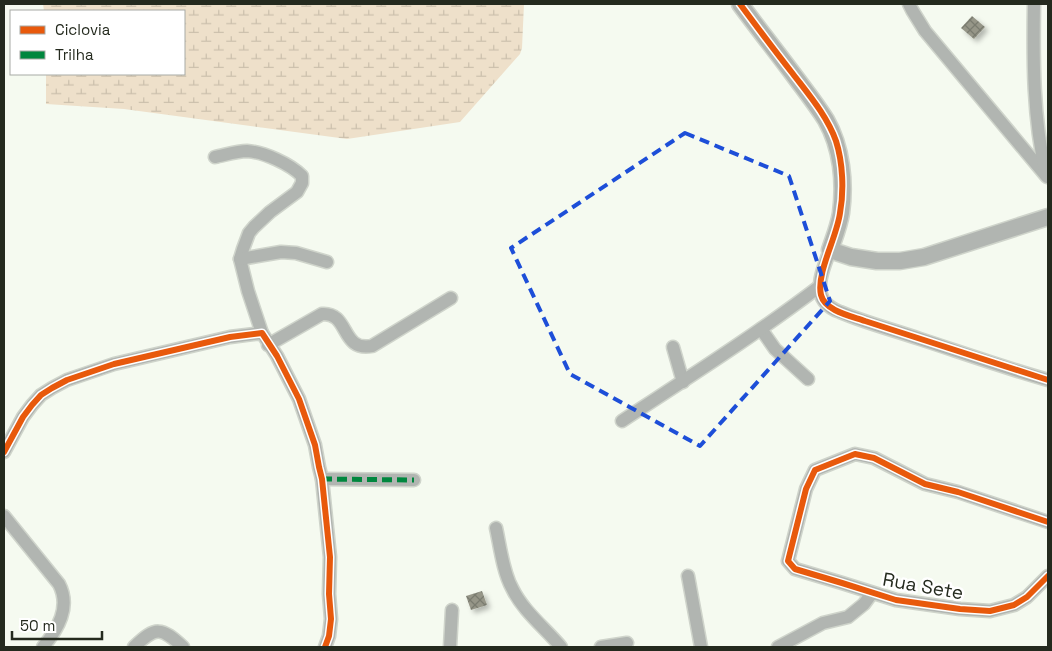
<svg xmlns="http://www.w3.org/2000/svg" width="1052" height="651" font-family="'Space Grotesk',sans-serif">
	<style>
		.wetland { fill: url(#wetland-marsh) }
		.building { fill: url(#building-cross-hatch); filter: url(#shadow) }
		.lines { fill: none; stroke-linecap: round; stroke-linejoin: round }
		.minor-casing { stroke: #cfd4cb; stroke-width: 15 }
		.tertiary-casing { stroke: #cfd4cb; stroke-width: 19 }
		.minor { stroke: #b1b5b1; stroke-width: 12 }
		.tertiary { stroke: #b1b5b1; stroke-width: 16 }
		.quiet { stroke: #00873e; stroke-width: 5; stroke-dasharray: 10 5; stroke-linecap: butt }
		.cycleway-casing { stroke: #fff; stroke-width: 9 }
		.cycleway { stroke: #e8590c; stroke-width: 6 }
		.marked { fill: none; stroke: #1d4ed8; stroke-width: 4; stroke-dasharray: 10 6; stroke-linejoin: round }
		.labels { text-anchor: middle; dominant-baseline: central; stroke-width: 5; stroke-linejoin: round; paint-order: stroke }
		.street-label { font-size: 19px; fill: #242a1e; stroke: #fff }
	</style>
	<defs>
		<pattern id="wetland-marsh" width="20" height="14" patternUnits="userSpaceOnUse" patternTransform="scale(1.25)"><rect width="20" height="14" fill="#eee0ca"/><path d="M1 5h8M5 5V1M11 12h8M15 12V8" fill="none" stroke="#ccc0ad"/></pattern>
		<pattern id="building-cross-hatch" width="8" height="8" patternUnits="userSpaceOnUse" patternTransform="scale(1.25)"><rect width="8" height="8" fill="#969688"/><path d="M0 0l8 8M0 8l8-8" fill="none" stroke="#7a7b6f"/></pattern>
		<filter id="shadow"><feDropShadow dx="3.5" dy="3.5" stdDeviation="2.5" flood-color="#0004"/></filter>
	</defs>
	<rect width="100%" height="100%" fill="#f5faf0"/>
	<path class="wetland" d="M43,4H524L522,48L520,54L460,122L347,139L124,109L46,104V74H184V11H44Z"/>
	<g class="building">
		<path d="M972,16L985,27L974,39L961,28Z"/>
		<path d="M482,591L487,605L471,610L466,596Z"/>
	</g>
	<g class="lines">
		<g class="minor-casing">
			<g id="minor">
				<path d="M909,4L912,10L925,31L1047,177"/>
				<path d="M1034,4C1033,61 1033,118 1046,174"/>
				<path d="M215,157C225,155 237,151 247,151C264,152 290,164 302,176V183L297,192L270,212L254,227L249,233L243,249L240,259L248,291L262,333"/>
				<path d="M830,250C825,264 814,287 824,301C828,306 834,310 840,312C866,323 894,330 920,339C963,353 1005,368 1048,380"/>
				<path d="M240,259L281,252L296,253L327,262"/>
				<path d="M761,329L775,349L808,379"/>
				<path d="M268,345L322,314C350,312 340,352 372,346L451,298"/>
				<path d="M673,347L683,382"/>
				<path d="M622,421C689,377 757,334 820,286"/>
				<path d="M4,452L23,417L32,405L41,395L52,388L67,380L114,364L230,337L262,333L277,356L299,399L315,445L319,467L322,479L330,557L329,594L331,619L329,636L325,647"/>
				<path d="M322,479L414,480"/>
				<path d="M4,516L59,584C71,607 58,629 43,647"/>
				<path d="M1048,522L958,492L925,484L874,458L855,454L815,470L806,489L788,561L795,569L842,583L896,600L960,609L990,611L1014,605L1027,597L1048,576"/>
				<path d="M496,528C500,546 503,572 512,588C523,611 545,628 561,647"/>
				<path d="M688,576L701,647"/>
				<path d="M134,647C156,626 161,627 183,647"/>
				<path d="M450,647L452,610"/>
				<path d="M601,647L627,643"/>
				<path d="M778,647L823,623L848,617L864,604L872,593"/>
			</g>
		</g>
		<g class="tertiary-casing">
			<path id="tertiary" d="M740,4C757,27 775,50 793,74C804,89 816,104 826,120C842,148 845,183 841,213C839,226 834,238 830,250L851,257L877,261H900L924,257L1048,217"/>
		</g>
		<use href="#minor" class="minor"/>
		<use href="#tertiary" class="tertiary"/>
		<path class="quiet" d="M322,479L414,480"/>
		<g class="cycleway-casing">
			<g id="cycleway">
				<path d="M740,4C757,27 775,51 793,74C809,95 827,116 836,141C843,163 844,191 840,213C837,237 816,273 821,295C825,311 851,316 865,321L1048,380"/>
				<path d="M4,452L23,417L32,405L41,395L52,388L67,380L114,364L230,337L262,333L277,356L299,399L315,445L319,467L322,479L330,557L329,594L331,619L329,636L325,647"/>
				<path d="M1048,522L958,492L925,484L874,458L855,454L815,470L806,489L788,561L795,569L842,583L896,600L960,609L990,611L1014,605L1027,597L1048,576"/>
			</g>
		</g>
		<use href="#cycleway" class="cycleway"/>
	</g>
	<path class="marked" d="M685,133L789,176L830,301L700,446L570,374L511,248Z"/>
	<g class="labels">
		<g class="street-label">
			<text transform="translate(923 586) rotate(10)">Rua Sete</text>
		</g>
	</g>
	<rect width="1052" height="651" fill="none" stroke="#242a1e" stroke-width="10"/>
	<rect x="10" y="10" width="175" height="65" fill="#ffffff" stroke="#a7aaa5"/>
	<rect x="20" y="26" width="25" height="8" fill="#e8590c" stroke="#a7aaa5"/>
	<text x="55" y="35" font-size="15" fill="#242a1e">Ciclovia</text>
	<rect x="20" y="51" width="25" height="8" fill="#00873e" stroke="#a7aaa5"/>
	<text x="55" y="60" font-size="15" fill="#242a1e">Trilha</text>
	<path d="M12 631v8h90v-8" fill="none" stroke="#242a1e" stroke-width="2.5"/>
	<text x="20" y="631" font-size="15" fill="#242a1e" stroke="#ffffff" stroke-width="4" paint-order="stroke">50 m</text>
</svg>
